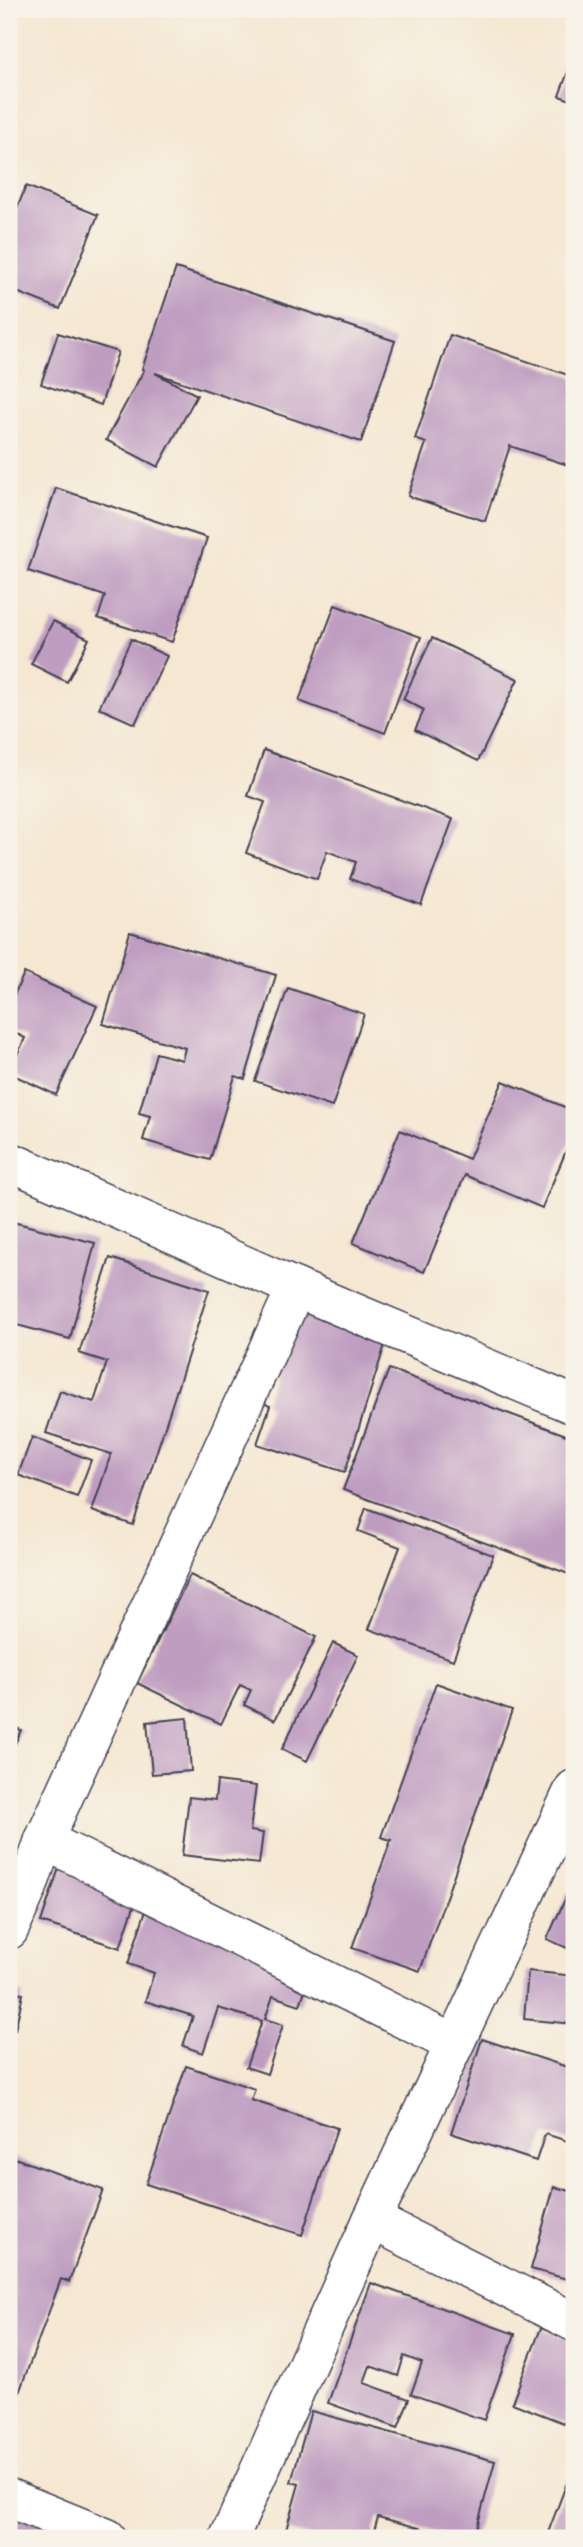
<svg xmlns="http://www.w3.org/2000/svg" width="583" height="2547" font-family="Sriracha,sans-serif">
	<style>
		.building { fill: #bf9dc1 }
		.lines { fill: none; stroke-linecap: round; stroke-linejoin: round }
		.minor-casing { stroke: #424052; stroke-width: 41 }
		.minor { stroke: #fff; stroke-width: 38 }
	</style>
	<rect width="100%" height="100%" fill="#f7f3e8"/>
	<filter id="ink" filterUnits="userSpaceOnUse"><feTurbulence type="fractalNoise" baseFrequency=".0143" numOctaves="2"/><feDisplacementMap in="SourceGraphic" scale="14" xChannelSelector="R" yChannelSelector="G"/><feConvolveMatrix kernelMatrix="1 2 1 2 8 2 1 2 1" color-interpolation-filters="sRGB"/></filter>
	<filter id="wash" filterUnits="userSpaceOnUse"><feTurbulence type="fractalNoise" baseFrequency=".00686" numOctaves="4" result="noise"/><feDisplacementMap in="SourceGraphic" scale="28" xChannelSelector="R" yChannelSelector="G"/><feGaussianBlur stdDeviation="1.57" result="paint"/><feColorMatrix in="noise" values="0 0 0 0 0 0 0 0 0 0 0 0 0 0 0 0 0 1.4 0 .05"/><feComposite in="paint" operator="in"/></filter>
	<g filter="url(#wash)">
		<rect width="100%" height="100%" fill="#f5e7d2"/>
		<g id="blocks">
			<g class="building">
				<path d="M574,56V101L559,96Z"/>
				<path d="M26,186L98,215L60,309L9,289V229Z"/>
				<path d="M176,268L395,341L361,442L155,373L197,395L158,467L106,440L144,370L142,369Z"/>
				<path d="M58,333L118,352L101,405L41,384Z"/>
				<path d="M450,335L574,377V467L510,446L485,521L408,496L426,443L415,439Z"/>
				<path d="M56,488L207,538L172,642L98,618L105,596L28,571Z"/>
				<path d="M335,605L421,637L385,733L299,701Z"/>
				<path d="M53,621L89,639L67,682L31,664Z"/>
				<path d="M432,638L518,679L478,761L415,730L424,710L403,699Z"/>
				<path d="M131,639L167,656L135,724L99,708Z"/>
				<path d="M264,750L453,819L421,905L350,879L356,862L327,851L317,879L246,853L265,802L248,796Z"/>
				<path d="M130,932L276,975L245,1079L235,1076L210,1160L143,1140L150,1116L139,1113L156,1053L182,1060L185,1048L103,1024Z"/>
				<path d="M24,973L97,1006L56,1095L9,1073L25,1038L9,1030V1006Z"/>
				<path d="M288,988L364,1014L332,1107L255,1081Z"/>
				<path d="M503,1081L574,1111V1132L542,1208L465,1175L424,1272L353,1243L400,1130L469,1159Z"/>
				<path d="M9,1221L95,1243L70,1339L9,1323Z"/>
				<path d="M110,1258L209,1290L133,1525L92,1511L111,1454L46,1433L60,1391L94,1402L107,1362L79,1353Z"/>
				<path d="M296,1307L388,1335L345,1472L257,1444L270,1406L265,1404Z"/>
				<path d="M389,1369L574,1438V1576L343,1490Z"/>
				<path d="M32,1437L91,1460L77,1497L18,1475Z"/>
				<path d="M366,1508L493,1555L453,1660L369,1629L400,1547L358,1531Z"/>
				<path d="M190,1575L316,1637L275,1720L244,1705L251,1690L240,1685L221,1724L137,1683Z"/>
				<path d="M333,1643L358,1655L307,1761L282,1749Z"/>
				<path d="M436,1683L512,1710L420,1971L352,1948L391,1840L381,1837Z"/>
				<path d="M187,1718L191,1771L152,1774L147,1722Z"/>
				<path d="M9,1725L21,1730L9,1758Z"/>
				<path d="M217,1781L256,1786L250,1831L263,1833L259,1864L182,1855L189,1797L215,1800Z"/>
				<path d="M61,1862L140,1888L120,1948L41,1922Z"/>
				<path d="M571,1886L574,1888V1951L547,1939Z"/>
				<path d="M151,1895L316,1956L300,2005L273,1996L265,2019L283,2025L267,2074L246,2067L262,2021L218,2008L203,2053L183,2046L193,2016L145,2001L154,1973L128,1964Z"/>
				<path d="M528,1971L574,1976L573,2024L524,2019Z"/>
				<path d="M9,1991L23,1994L15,2030L9,2028Z"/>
				<path d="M482,2039L567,2067L574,2047V2143L545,2134L536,2161L451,2133Z"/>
				<path d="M186,2066L255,2089L251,2100L337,2128L302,2235L146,2184Z"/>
				<path d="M9,2156L103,2190L69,2282L61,2279L9,2420Z"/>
				<path d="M554,2187L574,2192V2281L531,2269Z"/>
				<path d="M371,2283L515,2334L484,2420L411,2394L422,2363L404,2356L398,2376L370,2366L364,2383L409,2399L398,2428L328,2403Z"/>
				<path d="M541,2328L574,2341V2427L512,2403Z"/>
				<path d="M311,2411L495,2461L474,2538H457L378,2517L372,2538H316L286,2530L299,2484L291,2482Z"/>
				<path d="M574,2464V2538H546Z"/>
				<path d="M9,2496L118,2538H9Z"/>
			</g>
		</g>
	</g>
	<g filter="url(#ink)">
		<use href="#blocks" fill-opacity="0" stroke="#424052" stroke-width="2"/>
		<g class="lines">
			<g class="minor-casing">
				<g id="minor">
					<path d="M9,1161L296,1288L574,1405"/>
					<path d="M44,1840L454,2044"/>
					<path d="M9,1930L28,1887L44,1840L296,1288"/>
					<path d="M372,2220L574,2322"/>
					<path d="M9,2498L107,2538"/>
					<path d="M229,2538L372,2220L574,1789"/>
				</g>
			</g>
			<use href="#minor" class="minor"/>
		</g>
	</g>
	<rect width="583" height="2547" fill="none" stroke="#f7f3e8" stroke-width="35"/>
</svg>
